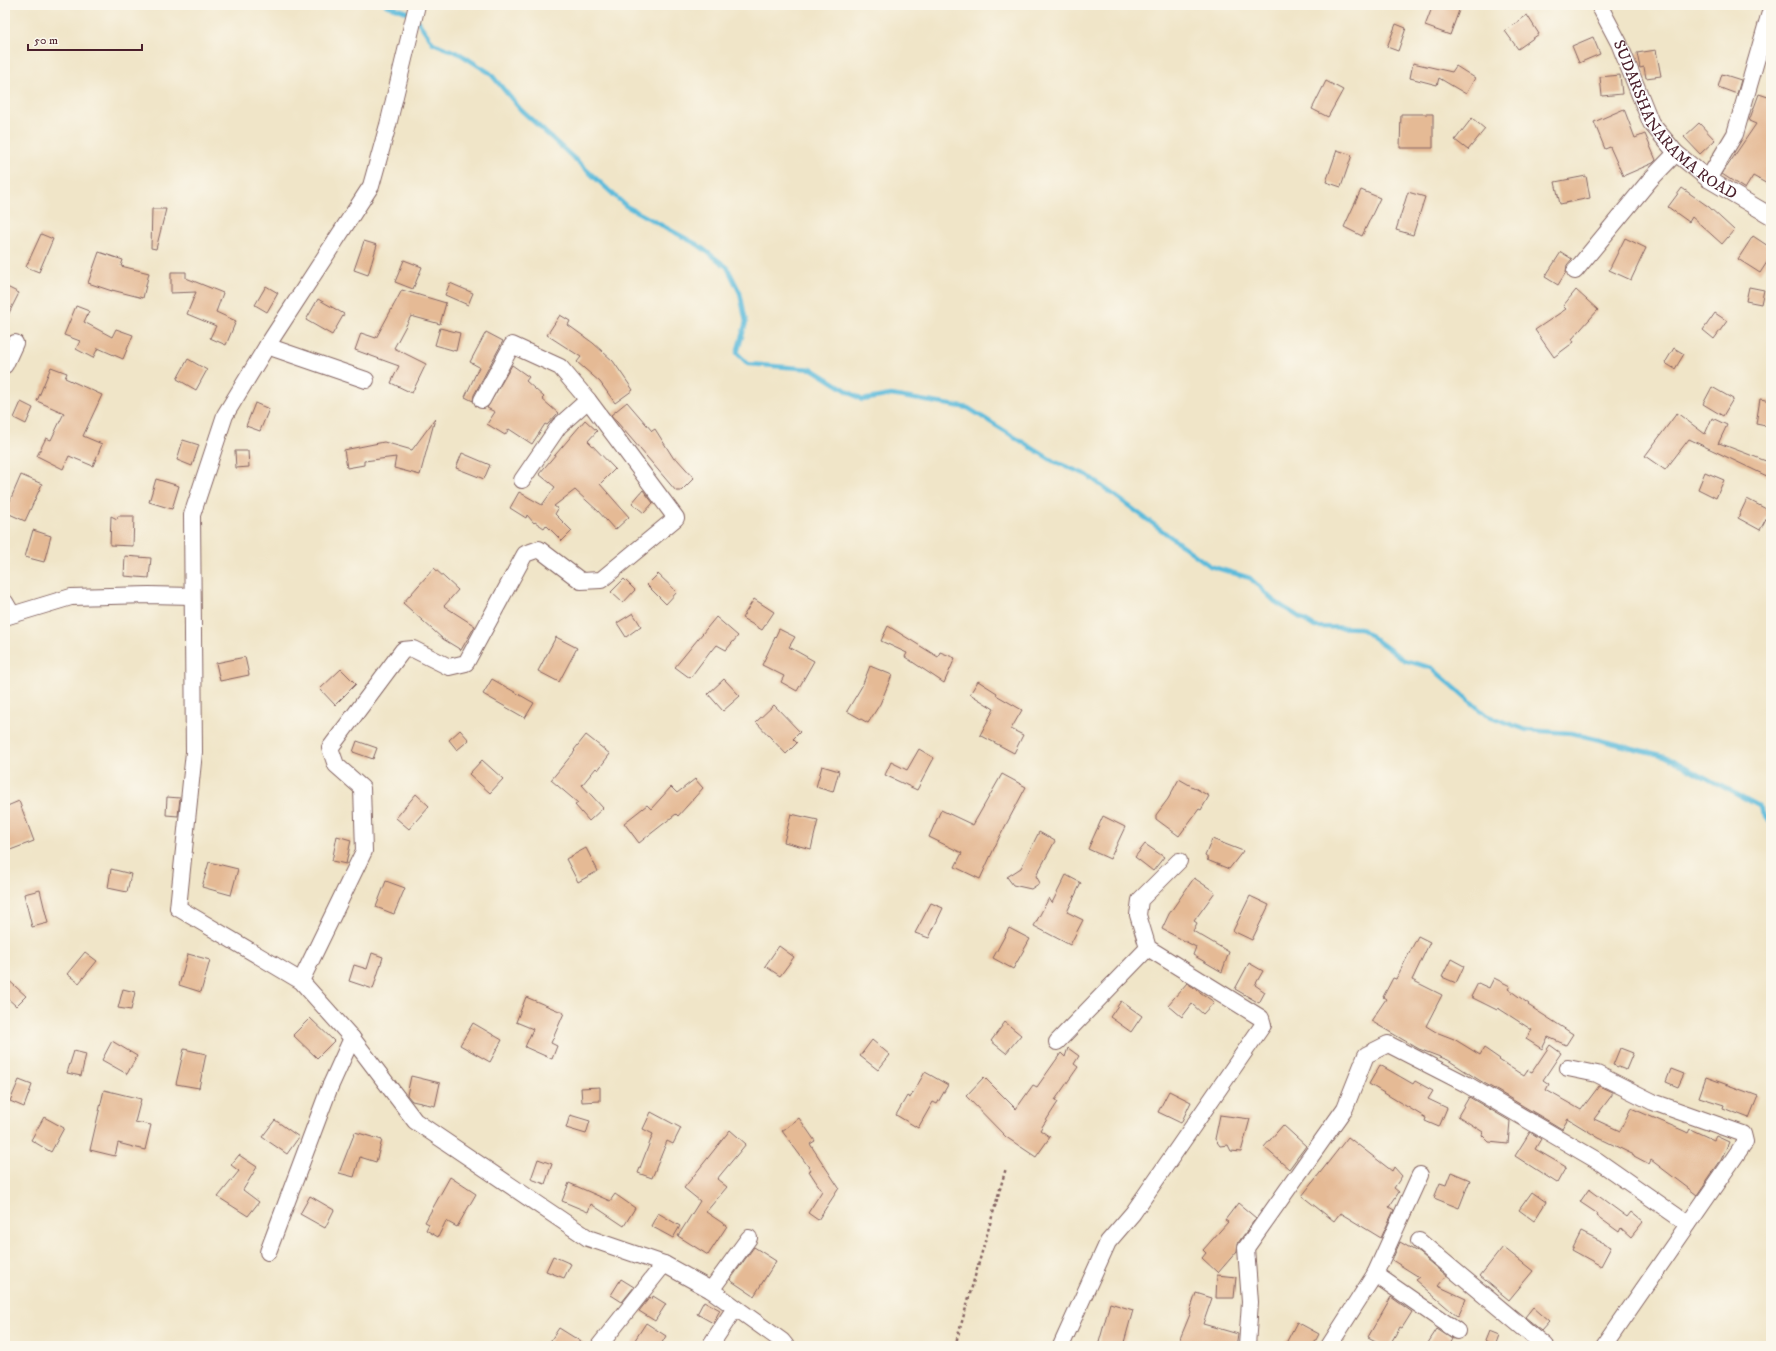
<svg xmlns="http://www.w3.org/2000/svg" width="1776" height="1351" font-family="'IM FELL DW Pica',serif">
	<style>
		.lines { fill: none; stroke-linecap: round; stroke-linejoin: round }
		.stream { stroke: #5dbbdb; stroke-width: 4.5 }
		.building { fill: #e5ba95 }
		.minor-casing { stroke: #846462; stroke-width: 18 }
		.path { stroke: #846462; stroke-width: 2.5; stroke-dasharray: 3 3; stroke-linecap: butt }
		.minor { stroke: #fff; stroke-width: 16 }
		.labels { text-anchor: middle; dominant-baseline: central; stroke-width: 3; stroke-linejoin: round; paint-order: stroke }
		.street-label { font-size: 16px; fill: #4a1f2b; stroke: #fbf7ec }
	</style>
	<rect width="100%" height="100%" fill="#fbf7ec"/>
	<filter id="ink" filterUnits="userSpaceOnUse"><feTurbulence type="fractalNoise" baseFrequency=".025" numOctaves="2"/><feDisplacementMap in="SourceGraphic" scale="8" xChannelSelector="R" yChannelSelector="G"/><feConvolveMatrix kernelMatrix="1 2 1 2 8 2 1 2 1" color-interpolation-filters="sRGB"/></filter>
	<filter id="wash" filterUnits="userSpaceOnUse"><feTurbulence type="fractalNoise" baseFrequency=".012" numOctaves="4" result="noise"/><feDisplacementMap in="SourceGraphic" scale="16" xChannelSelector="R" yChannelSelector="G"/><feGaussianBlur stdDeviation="0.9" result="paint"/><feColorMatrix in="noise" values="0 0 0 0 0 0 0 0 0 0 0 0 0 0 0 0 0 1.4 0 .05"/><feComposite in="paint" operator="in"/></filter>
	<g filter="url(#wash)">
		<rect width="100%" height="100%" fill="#f0e5c8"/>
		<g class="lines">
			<g class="stream">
				<path d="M386,5L413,14"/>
				<path d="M417,20L433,43L460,54L490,73L521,110L626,206L698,245L727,267L740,293L746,322L737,353L748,364L812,369L862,400L891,395L968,408L1053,461L1087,475L1210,566L1250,578L1274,601L1315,627L1360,628L1404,660L1432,668L1486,715L1526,730L1571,733L1665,756L1759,806L1771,823"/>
			</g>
		</g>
		<g id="blocks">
			<g class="building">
				<path d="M1433,5H1461L1450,35L1425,26Z"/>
				<path d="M1527,15L1539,34L1518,49L1505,31Z"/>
				<path d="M1396,24L1406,28L1398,51L1387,47Z"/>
				<path d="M1593,37L1600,54L1579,63L1572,46Z"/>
				<path d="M1656,50L1661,76L1646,78L1644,67L1640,68L1637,53Z"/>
				<path d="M1413,63L1452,72L1456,66L1475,78L1466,94L1439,78L1437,85L1410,78Z"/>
				<path d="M1722,74L1741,80L1737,94L1718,87Z"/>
				<path d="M1620,75L1622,94L1602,96L1600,77Z"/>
				<path d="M1326,81L1343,90L1328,117L1312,109Z"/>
				<path d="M1759,94L1771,98V186L1753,176L1745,189L1722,174L1756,124L1749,121Z"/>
				<path d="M1624,109L1635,138L1645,134L1656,160L1653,163L1623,176L1610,147L1605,149L1594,122Z"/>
				<path d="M1401,114H1433V148H1400Z"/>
				<path d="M1472,118L1485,129L1468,150L1455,140Z"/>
				<path d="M1699,123L1715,140L1700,154L1684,137Z"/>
				<path d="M1337,150L1352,155L1341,187L1326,182Z"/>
				<path d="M1586,176L1590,198L1560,204L1555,182Z"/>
				<path d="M1682,188L1709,207L1734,230L1722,244L1692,217L1689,222L1668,207Z"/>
				<path d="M1361,190L1380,198L1362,236L1344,227Z"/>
				<path d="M1408,192L1425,197L1413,235L1396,230Z"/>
				<path d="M152,209H166L156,249L151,248Z"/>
				<path d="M41,234L53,239L39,272L26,267Z"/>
				<path d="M1753,236L1771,248V256L1760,273L1738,259Z"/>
				<path d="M1625,238L1646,248L1631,280L1609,270Z"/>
				<path d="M364,241L377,245L368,275L354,270Z"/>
				<path d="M99,252L123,260L121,266L149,273L143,298L112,290V291L88,283Z"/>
				<path d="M1561,252L1572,259L1567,265L1566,272L1558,285L1545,277Z"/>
				<path d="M404,260L422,267L413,289L395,282Z"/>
				<path d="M171,272H186V278L223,293L216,312L236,321L226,345L210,338L216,326L187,314L196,292L171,293Z"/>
				<path d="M450,283L473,293L468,305L445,295Z"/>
				<path d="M5,286L19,293L5,321Z"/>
				<path d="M266,286L278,293L267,312L255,305Z"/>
				<path d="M1749,287L1764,290L1761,304L1746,301Z"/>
				<path d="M402,290L446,303L440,324L411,316L394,348L426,364L412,393L391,383L399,366L355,350L361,333L376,338Z"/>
				<path d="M1576,290L1598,310L1572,339L1574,342L1554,357L1535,330L1566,309L1563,306Z"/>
				<path d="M318,299L344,314L332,335L306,320Z"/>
				<path d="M76,306L89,311L84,322L112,337L116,329L133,335L123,359L98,348L93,358L76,349L80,341L64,335Z"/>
				<path d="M1715,313L1727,321L1714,339L1703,330Z"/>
				<path d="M560,315L570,321L568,325L593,343L613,361L633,390L615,403L600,382L577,362L581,357L547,335Z"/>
				<path d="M440,328L460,333L456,351L435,345Z"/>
				<path d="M486,332L503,341L474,395L473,401L465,397L479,367L470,362Z"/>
				<path d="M1674,348L1684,354L1675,369L1665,363Z"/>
				<path d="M188,359L207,370L196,390L177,379Z"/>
				<path d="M512,365L529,377L526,381L544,397L542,399L558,413L547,425L545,424L532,444L509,429L505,435L487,424L495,412L487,408Z"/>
				<path d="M51,367L67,373L65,378L102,395L83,436L102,444L93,466L69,456L63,469L37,456L46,438L51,440L64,413L37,401Z"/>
				<path d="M1712,387L1733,399L1723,416L1703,404Z"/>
				<path d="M1760,399L1771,401V427L1756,424Z"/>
				<path d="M21,402L33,408L26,424L14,418Z"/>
				<path d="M627,402L652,431L655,429L674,459L676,458L694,478L681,491H676L611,415Z"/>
				<path d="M255,403L269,409L260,431L246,426Z"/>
				<path d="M1677,413L1705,434L1712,418L1727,425L1718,444L1719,443L1771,463V478L1689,439L1665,470L1645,456Z"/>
				<path d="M435,419L420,475L394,468L396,457L364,461V465L347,468L344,450L384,442L412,450Z"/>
				<path d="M585,420L597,431L588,441L615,469L600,484L629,517L615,530L598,511L575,490L554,506L558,509L555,514L572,531L562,541L546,525L544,528L535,522L534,523L527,515L526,518L510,508L519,492L542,505L555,487L539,474Z"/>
				<path d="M183,440L199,445L192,466L177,460Z"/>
				<path d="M235,451H248L249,467L236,468Z"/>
				<path d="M462,453L490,465L484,479L456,468Z"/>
				<path d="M1705,472L1724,480L1716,498L1698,489Z"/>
				<path d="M21,475L42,484L25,521L5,512Z"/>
				<path d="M156,479L179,486L172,509L149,502Z"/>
				<path d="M643,490L653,503L644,513L632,503Z"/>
				<path d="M1747,499L1770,511L1760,530L1738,518Z"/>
				<path d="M111,516L117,519L118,516H134L133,546L110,545Z"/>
				<path d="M33,530L51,536L44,562L25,557Z"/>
				<path d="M125,556L151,558L149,578L124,576Z"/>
				<path d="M434,568L458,590L444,606L475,626L461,650L443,639L403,603Z"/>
				<path d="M658,574L677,592L666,604L647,585Z"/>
				<path d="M624,579L635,590L623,603L611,592Z"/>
				<path d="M754,599L774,612L762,630L742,618Z"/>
				<path d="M633,613L641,626L626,637L617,623Z"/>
				<path d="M716,617L738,636L726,650L717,645L712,651L711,650L690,678L675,667Z"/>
				<path d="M888,626L938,657L940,652L955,658L944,683L905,657L907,653L881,641Z"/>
				<path d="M779,629L795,637L789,647L814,661L797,691L781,682L784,676L762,665Z"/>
				<path d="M556,637L577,648L559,682L538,671Z"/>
				<path d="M245,657L249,675L220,681L216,663Z"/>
				<path d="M870,666L892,675L880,704L868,723L847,711L862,686Z"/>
				<path d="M341,669L356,684L335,705L320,689Z"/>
				<path d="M492,679L534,703L525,718L483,694Z"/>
				<path d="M724,679L740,696L723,711L708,694Z"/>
				<path d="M978,681L997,693L996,695L1022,710L1011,729L1023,735L1014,753L980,735L994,709L970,694Z"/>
				<path d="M774,705L800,732L793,739L797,743L786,754L756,722Z"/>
				<path d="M460,730L469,740L457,750L449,740Z"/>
				<path d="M586,735L610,754L598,770L596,768L582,785L603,808L589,821L575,805L578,803L551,780L575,751L574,750Z"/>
				<path d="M357,741L377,748L373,759L353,752Z"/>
				<path d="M919,749L934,758L917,790L885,775L891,762L907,770Z"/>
				<path d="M482,760L503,779L490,793L469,774Z"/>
				<path d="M822,766L839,771L833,792L816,787Z"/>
				<path d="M1002,774L1026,787L999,838L980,879L955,867L962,853L929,837L941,810L973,825Z"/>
				<path d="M695,779L703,788L678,816L676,814L639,843L624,823L647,805L651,809L671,787L677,793Z"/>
				<path d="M1179,779L1209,796L1201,810L1199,809L1179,836L1156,819V815L1168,799Z"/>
				<path d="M416,794L429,806L409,829L396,818Z"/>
				<path d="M167,797L180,798L178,816L166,815Z"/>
				<path d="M19,801L34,841L5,852V807Z"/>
				<path d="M791,814L818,820L811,849L784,842Z"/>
				<path d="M1103,816L1125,827L1110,859L1088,849Z"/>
				<path d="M1039,832L1055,841L1036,876L1040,883L1031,889L1013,885L1007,877L1021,868Z"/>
				<path d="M337,836L351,840L346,864L332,861Z"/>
				<path d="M1212,839L1243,851L1229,869L1207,860L1209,859L1205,856Z"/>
				<path d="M1145,844L1164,857L1153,871L1135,857Z"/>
				<path d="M586,848L598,871L578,882L566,859Z"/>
				<path d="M209,862L238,869L231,895L202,887Z"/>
				<path d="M111,869L131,874L127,892L108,888Z"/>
				<path d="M1066,875L1081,883L1067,912L1083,920L1070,945L1034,926L1049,898L1052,903Z"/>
				<path d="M1194,878L1215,892L1194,921L1197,923L1193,931L1229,952L1222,972L1193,955L1196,947L1162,929L1169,914Z"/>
				<path d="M386,881L405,888L394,914L376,907Z"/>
				<path d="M40,890L48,923L32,927L24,894Z"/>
				<path d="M1250,896L1269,905L1252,940L1233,931Z"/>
				<path d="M931,903L943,908L929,938L915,933Z"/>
				<path d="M1009,928L1030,939L1013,969L993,958Z"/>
				<path d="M1418,936L1430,942L1412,980L1442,995L1426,1026L1436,1032L1454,1039L1480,1055L1484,1048L1500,1059L1499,1060L1524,1076L1528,1070L1532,1072L1550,1045L1561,1053L1543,1080L1549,1084L1546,1090L1581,1110L1599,1086L1612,1092V1095L1594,1119L1620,1131L1631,1108L1684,1131L1688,1133L1690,1129L1714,1140L1716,1136L1729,1142L1721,1160L1697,1195L1651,1160L1649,1164L1634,1156V1155L1599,1138L1568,1119L1562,1129L1479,1080L1448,1060L1419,1049L1371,1021L1386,999L1383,997L1393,978L1396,979Z"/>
				<path d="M779,946L794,957L780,976L765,966Z"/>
				<path d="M85,952L97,961L79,983L67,974Z"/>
				<path d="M372,953L383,957L373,989L349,981L354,965L367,969Z"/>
				<path d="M188,954L210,960L201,992L179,985Z"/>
				<path d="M1451,959L1464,966L1456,983L1442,977Z"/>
				<path d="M1249,963L1263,971L1255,985L1265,992L1259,1003L1235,989Z"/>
				<path d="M5,977L26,996L16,1006L5,996Z"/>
				<path d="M1494,978L1510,986L1508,989L1529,1004L1528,1005L1573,1034L1566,1045L1548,1037L1542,1049L1526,1039L1532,1030L1498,1008L1497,1010L1471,997L1478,983L1489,988Z"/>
				<path d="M1187,983L1214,1002L1203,1014L1192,1004L1182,1017L1168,1005Z"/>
				<path d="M123,989L135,992L131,1010L118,1008Z"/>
				<path d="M526,997L564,1013L551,1043L557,1046L552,1059L525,1047L533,1029L516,1022Z"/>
				<path d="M1121,1001L1142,1016L1131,1032L1110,1017Z"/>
				<path d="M310,1018L334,1041L317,1058L293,1035Z"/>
				<path d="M1005,1022L1021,1035L1006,1053L991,1041Z"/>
				<path d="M473,1023L502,1040L490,1062L460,1045Z"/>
				<path d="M872,1040L890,1055L878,1070L860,1056Z"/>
				<path d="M112,1041L137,1056L127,1074L102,1060Z"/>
				<path d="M1068,1048L1079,1056L1074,1064L1078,1067L1055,1100L1058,1102L1040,1130L1050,1137L1036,1157L1006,1137L966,1096L984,1077L1016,1109L1033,1085L1037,1087L1061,1053L1065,1057Z"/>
				<path d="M1620,1048L1633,1053L1626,1070L1613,1065Z"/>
				<path d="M184,1049L206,1054L199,1088L176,1084Z"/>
				<path d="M74,1051L86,1054L81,1076L67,1073Z"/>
				<path d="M1380,1065L1413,1084L1415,1081L1433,1091L1428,1099L1447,1108L1439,1127L1425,1121L1426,1118L1369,1084Z"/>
				<path d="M1671,1069L1684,1074L1678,1087L1666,1082Z"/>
				<path d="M925,1072L948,1085L937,1104L933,1102L918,1128L896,1115L907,1096L910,1098Z"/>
				<path d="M411,1076L440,1083L435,1106L412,1101L407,1095Z"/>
				<path d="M1706,1077L1758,1096L1749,1118L1723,1108L1724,1105L1699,1097Z"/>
				<path d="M19,1080L32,1085L24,1107L10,1101Z"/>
				<path d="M600,1087V1101L582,1102L581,1088Z"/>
				<path d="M104,1090L141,1099L135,1122L151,1125L145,1150L118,1143L115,1156L90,1150Z"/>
				<path d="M1169,1091L1191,1102L1181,1123L1158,1112Z"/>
				<path d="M1469,1097L1510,1121L1508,1144L1489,1142L1482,1135L1483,1132L1458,1116Z"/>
				<path d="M651,1112L681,1128L673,1144L667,1141L652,1178L638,1173L653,1134L643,1129Z"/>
				<path d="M570,1115L590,1121L586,1134L566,1128Z"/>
				<path d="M1220,1115L1250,1119L1241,1152L1231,1151L1228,1145L1220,1146L1215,1139Z"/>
				<path d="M44,1117L64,1128L51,1152L31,1140Z"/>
				<path d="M799,1118L815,1141L810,1144L839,1188L818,1220L808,1213L822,1191L809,1171L811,1170L782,1131Z"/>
				<path d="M275,1120L299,1137L287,1154L262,1137Z"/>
				<path d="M1283,1125L1306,1146L1289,1169L1264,1147Z"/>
				<path d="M730,1130L746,1144L717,1179L727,1187L706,1212L727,1226L708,1255L678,1236L700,1201L684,1188Z"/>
				<path d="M355,1132L382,1140L376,1162L360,1157L354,1177L339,1173Z"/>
				<path d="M1530,1132L1541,1139L1535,1149L1566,1167L1557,1183L1515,1156Z"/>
				<path d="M1348,1137L1392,1171L1394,1167L1402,1176L1394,1188L1399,1192L1389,1207L1394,1210L1381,1238L1340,1213L1334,1221L1302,1196Z"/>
				<path d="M239,1155L257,1167L243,1190L259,1202L248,1216L218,1197L239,1171L231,1165Z"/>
				<path d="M538,1159L552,1164L545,1184L531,1179Z"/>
				<path d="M1451,1172L1470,1180L1459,1208L1434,1198L1440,1183L1446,1185Z"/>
				<path d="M450,1177L476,1194L457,1227L446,1221L438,1237L426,1230L429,1224L425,1222Z"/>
				<path d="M569,1183L610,1201L615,1194L635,1208L624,1226L591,1204L588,1212L562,1201Z"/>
				<path d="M1589,1189L1627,1217L1631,1212L1643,1222L1631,1237L1621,1228L1619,1232L1597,1216L1598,1214L1580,1202Z"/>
				<path d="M1532,1192L1546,1202L1534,1221L1519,1210Z"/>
				<path d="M310,1196L334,1210L325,1228L300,1214Z"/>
				<path d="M1238,1203L1256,1218L1238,1243L1237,1251L1218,1273L1202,1258L1206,1253L1203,1250L1228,1222L1225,1220Z"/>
				<path d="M658,1213L680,1226L673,1238L651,1226Z"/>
				<path d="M1581,1232L1611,1247L1601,1266L1572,1250Z"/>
				<path d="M1400,1242L1419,1253L1446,1276L1438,1286L1466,1299L1458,1317L1415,1280L1419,1277L1392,1260Z"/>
				<path d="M754,1247L776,1261L754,1296L730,1280Z"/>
				<path d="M1503,1247L1533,1271L1509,1300L1480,1276Z"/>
				<path d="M553,1256L571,1264L564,1278L546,1271Z"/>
				<path d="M1217,1275L1236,1277L1234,1298H1216Z"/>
				<path d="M621,1279L634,1287L622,1302L611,1295Z"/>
				<path d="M1196,1293L1212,1298L1203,1324L1238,1334L1236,1346H1177L1191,1312L1190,1311Z"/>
				<path d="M653,1296L666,1304L655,1321L639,1311L650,1297L652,1299Z"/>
				<path d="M1391,1297L1412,1312L1402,1328L1400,1327L1389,1346H1385L1368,1337Z"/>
				<path d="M704,1301L720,1310L713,1323L697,1314Z"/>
				<path d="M1110,1303L1133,1310L1123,1346H1098Z"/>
				<path d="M1533,1307L1549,1321L1541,1330L1525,1317Z"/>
				<path d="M1297,1322L1319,1334L1313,1346H1292L1286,1343Z"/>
				<path d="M646,1323L666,1336L660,1346H631Z"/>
				<path d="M559,1328L588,1346H547Z"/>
				<path d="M1437,1329L1452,1339L1448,1346H1426Z"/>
				<path d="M1489,1331L1499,1335L1495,1346H1491L1485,1341Z"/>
			</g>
		</g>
	</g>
	<g filter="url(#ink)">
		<use href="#blocks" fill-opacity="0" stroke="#846462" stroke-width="1"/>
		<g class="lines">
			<g class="minor-casing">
				<g id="minor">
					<path d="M417,5L388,125L371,186L267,346L225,415L192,515L194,752L178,908L301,981L352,1038L415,1121L588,1238L664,1264L711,1290L782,1341L786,1346"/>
					<path id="s1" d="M1599,5L1619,43L1651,123L1676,153L1708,179L1771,216"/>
					<path d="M1708,179L1735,134L1771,9"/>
					<path d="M1575,271L1650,180L1676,153"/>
					<path d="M267,346L366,380"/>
					<path d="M5,365L15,343"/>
					<path d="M522,480L559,426L588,400"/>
					<path d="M5,602L12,614"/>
					<path d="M5,617L71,597L149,595L192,596"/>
					<path d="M301,981L364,851L362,788L336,765L330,748L403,650L413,649L449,667L466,663L525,554L539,549L581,581L601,580L676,518L588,400L560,367L512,345L482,400"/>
					<path d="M1057,1042L1148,948"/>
					<path d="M1568,1068L1597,1074L1653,1102L1743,1134L1745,1142L1604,1346"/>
					<path d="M1419,1241L1545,1346"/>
					<path d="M268,1252L329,1089L352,1038"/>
					<path d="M1375,1274L1457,1331"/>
					<path d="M711,1290L749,1238"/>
					<path d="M599,1346L664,1264"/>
					<path d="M710,1346L735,1308"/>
					<path d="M1061,1346L1108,1242L1133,1213L1263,1025L1261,1018L1148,948L1138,915L1140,900L1179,861"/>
					<path d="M1247,1346L1250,1302L1246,1248L1345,1108L1366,1055L1388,1044L1466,1084L1598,1161L1688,1224"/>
					<path d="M1329,1346L1375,1274L1420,1175"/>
				</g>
			</g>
			<path class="path" d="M955,1346L1006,1168"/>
			<use href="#minor" class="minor"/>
		</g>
	</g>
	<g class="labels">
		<g class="street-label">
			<text stroke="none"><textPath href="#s1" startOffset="141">SUDARSHANARAMA ROAD</textPath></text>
		</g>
	</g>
	<rect width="1776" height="1351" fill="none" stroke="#fbf7ec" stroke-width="20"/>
	<path d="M28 44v6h114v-6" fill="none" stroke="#4a1f2b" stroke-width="2"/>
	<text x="34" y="44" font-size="12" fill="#4a1f2b" stroke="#fbf7ec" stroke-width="3" paint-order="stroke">50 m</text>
</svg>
